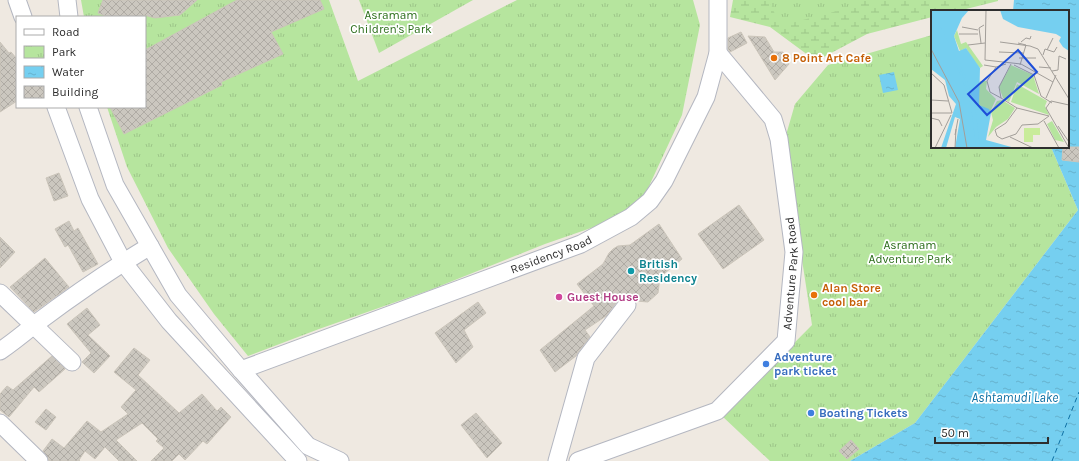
<svg xmlns="http://www.w3.org/2000/svg" width="1079" height="461" font-family="Karla,sans-serif">
	<style>
		.wetland { fill: url(#wetland-marsh) }
		.park { fill: url(#park-tufts) }
		.water { fill: url(#water-ripples) }
		.lines { fill: none; stroke-linecap: round; stroke-linejoin: round }
		.ferry { stroke: #0d6fa3; stroke-width: 1; stroke-dasharray: 5 4; stroke-linecap: butt }
		.building { fill: url(#building-cross-hatch); stroke: #cbc5ba }
		.minor-casing { stroke: #b4b7c1; stroke-width: 19 }
		.minor { stroke: #fff; stroke-width: 17 }
		.food-dot { fill: #e8710a; stroke: #fff; stroke-width: 1.5 }
		.culture-dot { fill: #0f9aa8; stroke: #fff; stroke-width: 1.5 }
		.hotel-dot { fill: #d1479c; stroke: #fff; stroke-width: 1.5 }
		.shop-dot { fill: #3f7fe0; stroke: #fff; stroke-width: 1.5 }
		.labels { text-anchor: middle; dominant-baseline: central; stroke-width: 3.5; stroke-linejoin: round; paint-order: stroke }
		.park-label { font-size: 12px; fill: #2c6e1b; stroke: #fff }
		.food-label { font-size: 12px; font-weight: bold; fill: #c56008; stroke: #fff; text-anchor: start }
		.street-label { font-size: 12px; fill: #2e2e2e; stroke: #fff }
		.culture-label { font-size: 12px; font-weight: bold; fill: #0d838f; stroke: #fff; text-anchor: start }
		.hotel-label { font-size: 12px; font-weight: bold; fill: #b23c85; stroke: #fff; text-anchor: start }
		.shop-label { font-size: 12px; font-weight: bold; fill: #366cbe; stroke: #fff; text-anchor: start }
		.water-label { font-size: 13px; font-style: italic; fill: #0d6fa3; stroke: #fff }
		.inset-river { fill: none; stroke: #75cff0; stroke-width: 2 }
		.inset-road { fill: none; stroke: #a29e99; stroke-width: 1 }
		.view { fill: #1d4ed8; fill-opacity: 0.15; stroke: #1d4ed8; stroke-width: 2 }
		.inset-edge { fill: none; stroke: #2e2e2e; stroke-width: 2 }
	</style>
	<defs>
		<pattern id="wetland-marsh" width="20" height="14" patternUnits="userSpaceOnUse"><rect width="20" height="14" fill="#b6e59e"/><path d="M1 5h8M5 5V1M11 12h8M15 12V8" fill="none" stroke="#9dc588"/></pattern>
		<pattern id="park-tufts" width="24" height="20" patternUnits="userSpaceOnUse"><rect width="24" height="20" fill="#b6e59e"/><path d="M3 7l-1-3M5 7V3M7 7l1-3M15 17l-1-3M17 17v-4M19 17l1-3" fill="none" stroke="#9dc588"/></pattern>
		<pattern id="water-ripples" width="26" height="14" patternUnits="userSpaceOnUse"><rect width="26" height="14" fill="#75cff0"/><path d="M2 4q2-2 4 0t4 0M15 11q2-2 4 0t4 0" fill="none" stroke="#66b2ce"/></pattern>
		<pattern id="building-cross-hatch" width="8" height="8" patternUnits="userSpaceOnUse"><rect width="8" height="8" fill="#cbc7bf"/><path d="M0 0l8 8M0 8l8-8" fill="none" stroke="#afaba4"/></pattern>
	</defs>
	<rect width="100%" height="100%" fill="#efe9e1"/>
	<path class="wetland" d="M733,0H998V1L958,11H932V17L867,34L816,61L770,27L730,17Z"/>
	<g class="park">
		<path d="M81,0H329L358,81L517,0H693L700,25L682,115L637,212L545,244L430,290L319,329L248,356L214,314L168,248L127,167L107,107H145V17H84Z"/>
		<path d="M359,0H473L379,53Z"/>
		<path d="M769,0H854L856,6L780,26Z"/>
		<path d="M932,35V147H1051L1078,210L915,423L850,461H770L722,416L812,325L784,142L795,104L828,65Z"/>
	</g>
	<g class="water">
		<path d="M1014,0H1079V461H850L915,423L1078,210L1051,147H1068V11H1013Z"/>
		<path d="M894,72L898,90L883,93L879,75Z"/>
	</g>
	<g class="lines">
		<path class="ferry" d="M1052,461L1079,392"/>
	</g>
	<g class="building">
		<path d="M103,0H197L180,15L155,18L144,15L143,17H108L98,13Z"/>
		<path d="M237,0H320L324,9L271,32L283,54L221,82L222,85L124,134L110,107H145V50Z"/>
		<path d="M741,32L747,43L730,52L728,49V38Z"/>
		<path d="M748,36L765,37L774,52H783L789,64L775,80Z"/>
		<path d="M0,42L9,53L11,52L17,59V101L0,112Z"/>
		<path d="M1063,147H1079V162L1062,160Z"/>
		<path d="M59,173L68,196L54,201L46,178Z"/>
		<path d="M739,205L764,240L723,269L698,234Z"/>
		<path d="M69,221L74,231L78,228L98,264L83,272L68,245L65,247L55,229Z"/>
		<path d="M659,224L682,259L660,277L658,293L648,302L636,301L633,297L628,295L623,296L619,299L606,316L585,330L590,337L578,352L576,356L555,372L540,350L594,306L577,284L603,264L609,253L613,249L618,246L630,245Z"/>
		<path d="M0,237L15,252L0,268Z"/>
		<path d="M45,258L69,287L34,312L10,287Z"/>
		<path d="M478,302L486,313L464,330L473,347L456,363L435,333Z"/>
		<path d="M87,308L100,325L88,335L110,356L94,373L82,362L91,353L67,324Z"/>
		<path d="M134,348L150,360L138,375L179,413L202,394L217,411L221,407L231,417L207,444L203,441L185,460L179,454L172,461H151L164,448L156,441L158,439L142,423L116,440L137,461H119L105,447L95,459L85,451L79,460L80,461H49L48,458L43,451L52,439L64,448L87,421L101,432L128,414L121,407L136,390L114,372Z"/>
		<path d="M52,356L65,369L39,392L34,387L9,417L0,410V394L7,386L13,390Z"/>
		<path d="M46,409L56,417L46,430L35,422Z"/>
		<path d="M476,413L502,443L487,458L461,425Z"/>
		<path d="M851,440L859,449L847,459L839,451Z"/>
	</g>
	<g class="lines">
		<g class="minor-casing">
			<g id="minor">
				<path d="M17,0L23,17"/>
				<path d="M67,0L69,17"/>
				<path d="M56,107L90,199L123,262L169,321L298,461"/>
				<path d="M88,107L115,185L178,295L241,370L308,446L340,461"/>
				<path d="M0,293L72,362"/>
				<path d="M0,351C12,343 23,334 34,325C71,297 110,270 150,246"/>
				<path id="s1" d="M241,370L581,244L631,217L650,201L664,181L706,97L718,53V0"/>
				<path d="M0,423L39,461"/>
				<path d="M557,461L586,358L627,305"/>
				<path id="s2" d="M578,461L717,411L786,341L794,252L779,139L773,119L718,53"/>
			</g>
		</g>
		<use href="#minor" class="minor"/>
	</g>
	<g class="food-dot">
		<circle cx="774" cy="58" r="4"/>
		<circle cx="814" cy="295" r="4"/>
	</g>
	<circle class="culture-dot" cx="631" cy="271" r="4"/>
	<circle class="hotel-dot" cx="559" cy="297" r="4"/>
	<g class="shop-dot">
		<circle cx="766" cy="364" r="4"/>
		<circle cx="811" cy="413" r="4"/>
	</g>
	<g class="labels">
		<g class="park-label">
			<text x="391" y="15">Asramam<tspan x="391" dy="14">Children's Park</tspan></text>
			<text x="910" y="245">Asramam<tspan x="910" dy="14">Adventure Park</tspan></text>
		</g>
		<g class="food-label">
			<text x="782" y="58">8 Point Art Cafe</text>
			<text x="822" y="288">Alan Store<tspan x="822" dy="14">cool bar</tspan></text>
		</g>
		<g class="street-label">
			<text stroke="none"><textPath href="#s1" startOffset="331">Residency Road</textPath></text>
			<text stroke="none"><textPath href="#s2" startOffset="314">Adventure Park Road</textPath></text>
		</g>
		<g class="culture-label">
			<text x="639" y="264">British<tspan x="639" dy="14">Residency</tspan></text>
		</g>
		<g class="hotel-label">
			<text x="567" y="297">Guest House</text>
		</g>
		<g class="shop-label">
			<text x="774" y="357">Adventure<tspan x="774" dy="14">park ticket</tspan></text>
			<text x="819" y="413">Boating Tickets</text>
		</g>
		<g class="water-label">
			<text x="1015" y="397">Ashtamudi Lake</text>
		</g>
	</g>
	<g transform="translate(931 10)">
		<rect width="138" height="138" fill="#efe9e1"/>
		<path d="M26,20L30,34L35,32L52,56L49,58L43,51L35,38L29,41L23,26ZM71,90L84,98L77,109L65,117L57,127L62,110L60,102L66,91Z" fill="#b6e59e"/>
		<path d="M80,55L102,65L108,84L86,72L78,92L72,88L68,77ZM49,71H56L55,79L65,89L59,102L48,95L47,79ZM86,74L116,91L114,96L118,105L80,92ZM121,111L133,132L124,130L116,114Z" fill="#b6e59e"/>
		<path d="M93,118H109V125H102V132H93Z" fill="#c9ec9a"/>
		<path d="M0,0H38L31,8L23,26L28,41L35,38L49,58L48,95L58,99L60,103L55,130L84,138H24L29,109L24,107L15,138H10L25,94L18,86L14,70L0,59ZM69,0H138V41L132,37L128,31L130,27L125,24L87,17L72,9Z" fill="#75cff0"/>
		<path class="inset-river" d="M0,7L9,18L33,65L43,95L48,138M0,10L8,19L31,66L41,95L46,138"/>
		<path class="inset-road" d="M55,0L54,50L90,54L122,72M31,17L47,20M28,24H47M69,32L99,36L107,39L138,89M90,32L95,28L99,29L100,26M50,33L48,18L53,15M87,33L95,35L89,55M37,35L54,33M0,39L28,92L36,138M116,40L122,28M68,42L92,43M112,45L114,39L123,42L126,37M88,48H105M80,54L68,77L70,88L86,98L118,106M53,55L65,57M83,55L103,65L110,86L121,93M108,57L120,58M121,61L127,60L128,46L135,49M0,63L13,75L21,103H0M70,88L59,82L56,71L65,57L75,54M115,88L125,65M0,90L17,91M86,98L75,113L64,120L66,126L71,129L85,124L91,115L107,114L118,106M0,108L8,110L11,116M113,111L128,138M127,116L138,132M24,125L27,109M79,127L102,138M4,138L20,105M24,138L25,119M138,138L115,98L120,91L138,95"/>
		<path class="view" d="M87,40L106,62L56,105L37,84Z"/>
		<rect width="138" height="138" class="inset-edge"/>
	</g>
	<rect x="16" y="16" width="130" height="92" fill="#ffffff" stroke="#ababab"/>
	<rect x="24" y="29" width="20" height="6" fill="#ffffff" stroke="#ababab"/>
	<text x="52" y="36" font-size="12" fill="#2e2e2e">Road</text>
	<rect x="24" y="46" width="20" height="12" fill="url(#park-tufts)" stroke="#ababab"/>
	<text x="52" y="56" font-size="12" fill="#2e2e2e">Park</text>
	<rect x="24" y="66" width="20" height="12" fill="url(#water-ripples)" stroke="#ababab"/>
	<text x="52" y="76" font-size="12" fill="#2e2e2e">Water</text>
	<rect x="24" y="86" width="20" height="12" fill="url(#building-cross-hatch)" stroke="#ababab"/>
	<text x="52" y="96" font-size="12" fill="#2e2e2e">Building</text>
	<path d="M935 437v6h113v-6" fill="none" stroke="#2e2e2e" stroke-width="2"/>
	<text x="941" y="437" font-size="12" fill="#2e2e2e" stroke="#ffffff" stroke-width="3" paint-order="stroke">50 m</text>
</svg>
